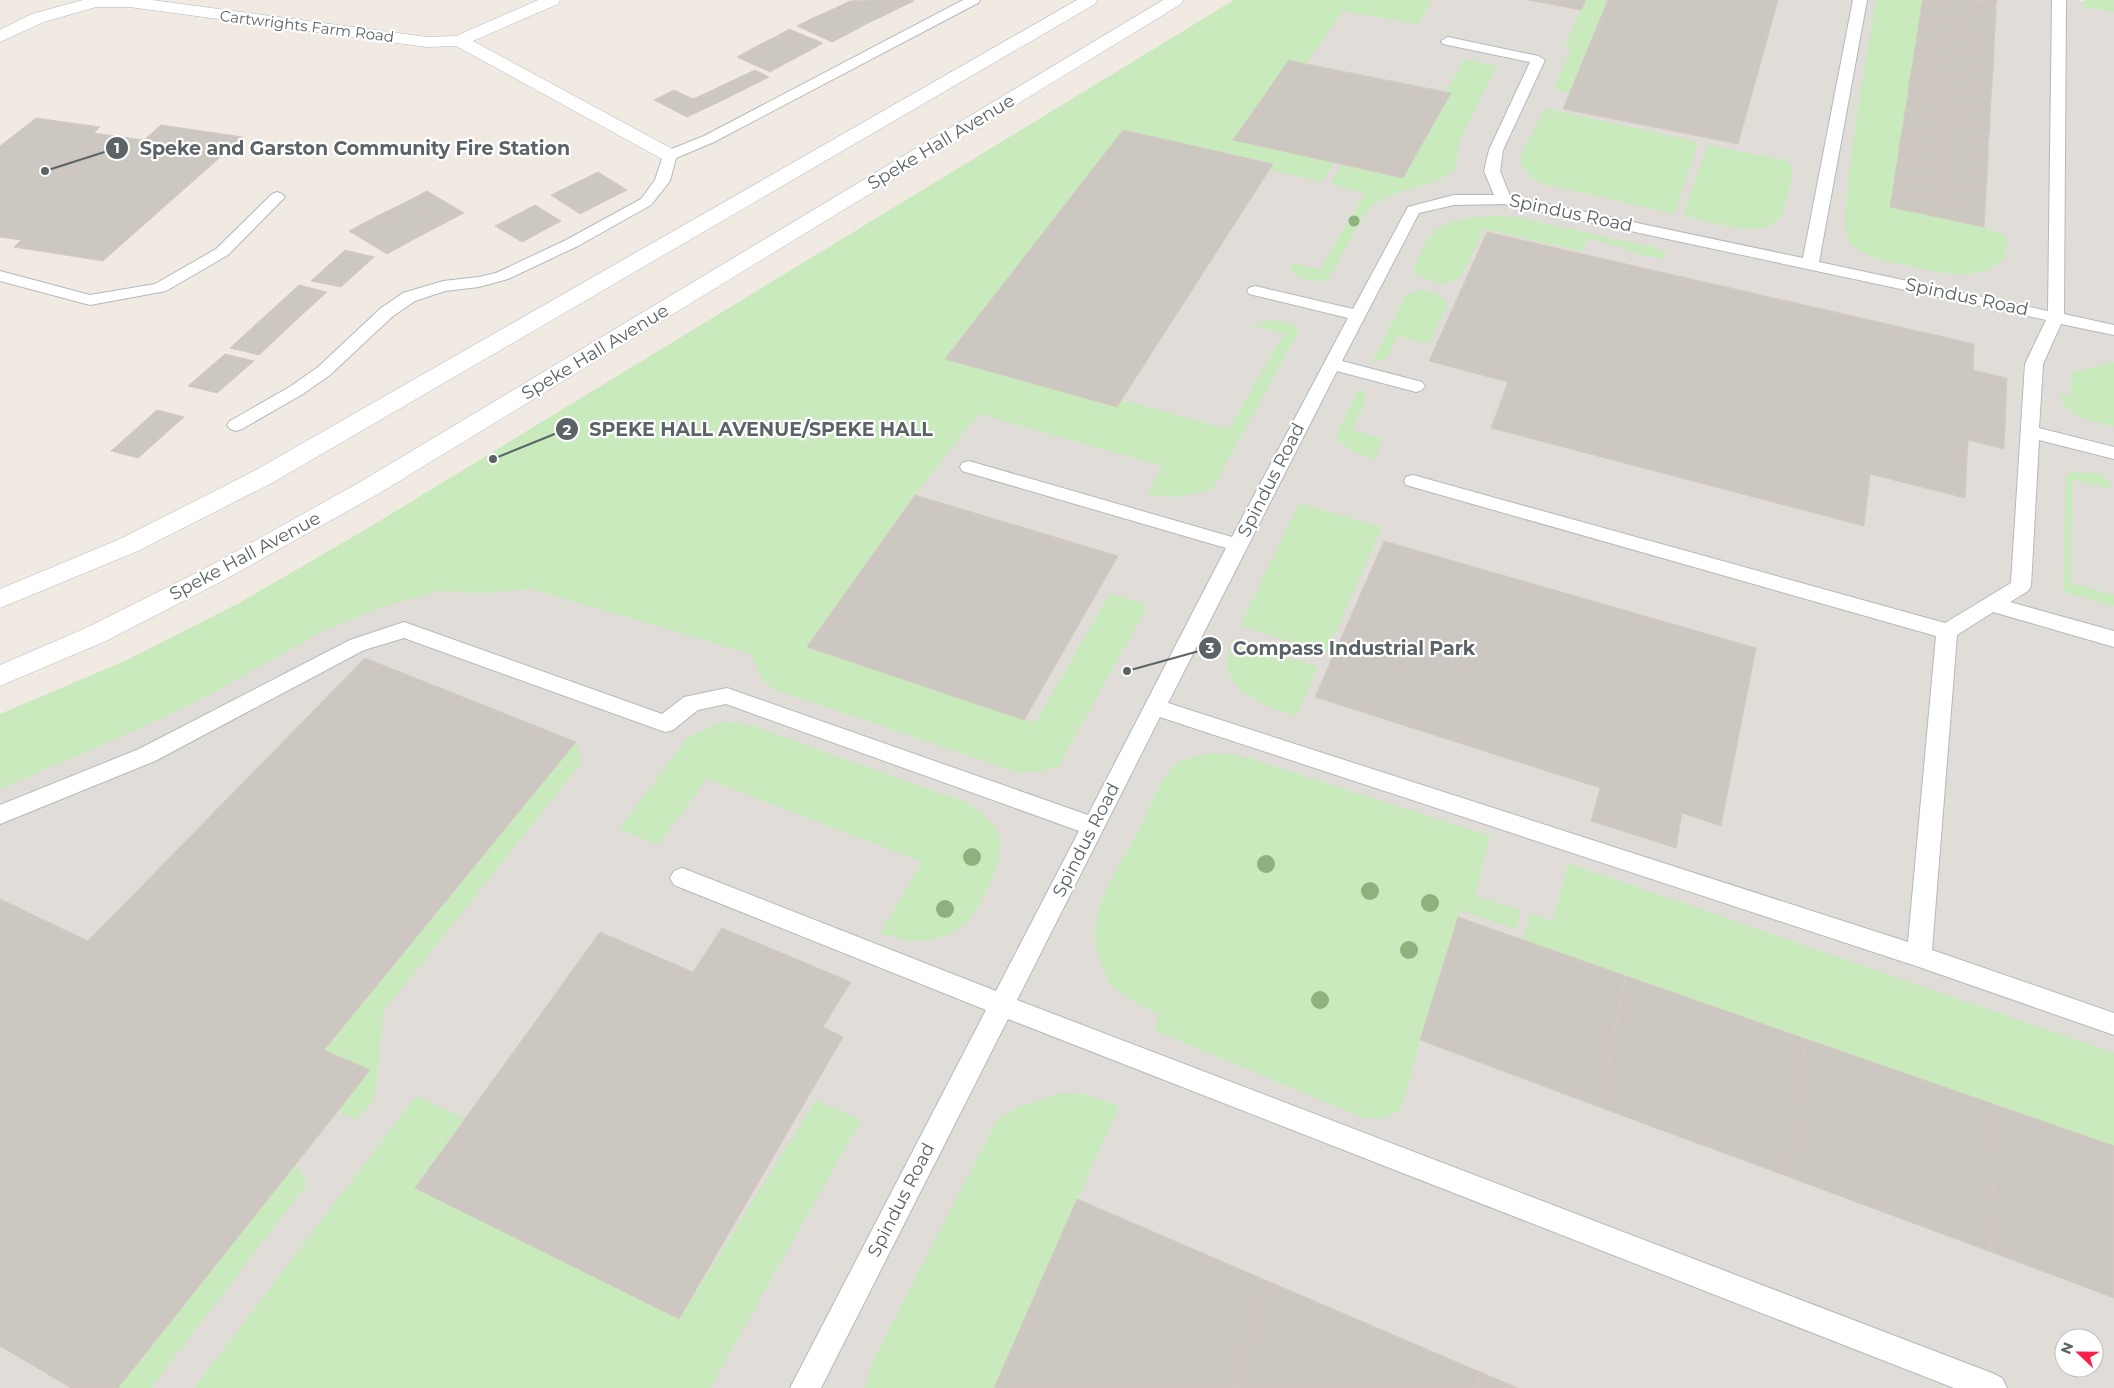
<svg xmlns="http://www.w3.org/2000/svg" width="2114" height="1388" font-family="Montserrat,sans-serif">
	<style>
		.industrial { fill: #e0dcd8; fill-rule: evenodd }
		.green { fill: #c9eabd }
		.building { fill: #cdc7c2; stroke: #d5cac1 }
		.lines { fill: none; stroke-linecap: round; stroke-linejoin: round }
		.lane-casing { stroke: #b4b9bc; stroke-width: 2 }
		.street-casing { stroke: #b4b9bc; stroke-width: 1 }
		.secondary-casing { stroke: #b2b9bd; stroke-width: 1 }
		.lane { fill: #fff; fill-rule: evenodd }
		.street { fill: #fff; fill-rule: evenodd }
		.secondary { fill: #fff; fill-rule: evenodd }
		.tree { fill: #8eb27e }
		.labels { text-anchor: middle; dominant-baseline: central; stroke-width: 4.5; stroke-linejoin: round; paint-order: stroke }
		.far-street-label { font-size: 15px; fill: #5b6366; stroke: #fff }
		.street-label { font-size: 18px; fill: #5b6366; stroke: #fff }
		.leader { fill: none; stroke: #5b6366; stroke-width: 2 }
		.callout-dot { fill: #5b6366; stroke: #fff; stroke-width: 2 }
		.mark-label { font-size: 15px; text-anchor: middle; font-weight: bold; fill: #fff }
		.callout-label { font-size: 19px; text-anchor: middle; font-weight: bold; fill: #5b6366; stroke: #fff; stroke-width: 4.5; stroke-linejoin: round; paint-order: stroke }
	</style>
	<rect width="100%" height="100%" fill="#f0eae3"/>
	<path class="industrial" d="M1256,0H2075L2114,7V1388H0V735L219,633ZM2064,1338H2094V1368H2064Z"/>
	<g class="green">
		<path d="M1234,0H1432L1418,24L1343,11L1306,64L1234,140L1335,163L1322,182L1269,170L1272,164L1123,130L946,359L1117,407L1122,400L1229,429L1284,333L1255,326C1270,315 1287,320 1299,331L1213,488C1189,497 1171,499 1146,494L1163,466L978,414L915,495L807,646L1035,723L1110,593L1148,605L1058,767L1038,772H1016L773,689L763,680L751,654L532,589L481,593L439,591L379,608L323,631L204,698L134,731L0,789V714L127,660L239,603L363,531Z"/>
		<path d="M1586,0H1608L1569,93L1553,89L1571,49L1565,44Z"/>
		<path d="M1876,0H1923L1890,207C1914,212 1992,224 2007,238L2005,258C1980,281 1954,275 1923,269C1901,264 1863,260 1849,241C1835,221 1871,35 1876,0Z"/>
		<path d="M2086,0H2114V12L2083,7L2081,3Z"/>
		<path d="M1464,59L1497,66L1459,142L1456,168C1431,191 1391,186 1366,211L1328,280C1314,282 1299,281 1290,269L1292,263L1320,269L1365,193L1330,184L1342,165L1403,178L1451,93L1445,92Z"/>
		<path d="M1545,108L1698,142L1674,214L1544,184L1532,178L1520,163V157Z"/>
		<path d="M1708,145L1785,160L1791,165L1793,172C1790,186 1787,204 1780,217C1767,242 1703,220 1683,215Z"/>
		<path d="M1482,216H1512L1653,247L1666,253L1664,259L1627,252V249L1588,239L1582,251L1484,229C1476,244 1470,261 1461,275C1450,291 1423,282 1413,270C1431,227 1434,223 1482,216Z"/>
		<path d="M1420,290L1437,293L1448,305L1428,344L1397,336C1390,351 1391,361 1372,362L1405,295Z"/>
		<path d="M2114,362V427C2097,423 2061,416 2060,394L2071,396V373Z"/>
		<path d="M1359,388L1365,394L1367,398L1352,430L1383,439L1375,460C1360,455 1341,449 1336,434Z"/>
		<path d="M2077,471L2102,475L2111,484V489L2073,480L2070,583L2114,595V606L2063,592L2066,475Z"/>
		<path d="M1299,503L1382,527L1326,654L1240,625Z"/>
		<path d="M1233,639L1318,667L1296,716C1271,708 1227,694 1227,662C1227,654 1231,646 1233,639Z"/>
		<path d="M732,722L750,725L968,803C981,813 993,820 999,836C1006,857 984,900 971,917C964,927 951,935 940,938C919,944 899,940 880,933L922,862L707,779L658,845L619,829L688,737L716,724Z"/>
		<path d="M576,742L583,761L384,1011L374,1101L356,1120L338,1111L370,1070L324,1050Z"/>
		<path d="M1215,753L1232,754L1249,758L1490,836L1475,896L1520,910L1517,930L1460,910L1420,1040L1405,1098L1399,1111L1382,1119L1361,1117L1154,1030L1159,1014C1140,1005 1115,995 1105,974C1097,958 1093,939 1096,922C1101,892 1127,852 1141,825C1150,807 1158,783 1172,768C1183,756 1200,756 1215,753Z"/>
		<path d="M1568,863L2114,1053V1146L1523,940L1530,914L1553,921Z"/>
		<path d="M1063,1093L1084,1094L1119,1106L994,1388H864L875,1357L996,1121L1018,1107Z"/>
		<path d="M416,1096L464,1118L415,1188L679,1319L816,1100L861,1120L710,1388H194Z"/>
		<path d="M296,1163L307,1184L151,1388H118Z"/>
	</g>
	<g class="building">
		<path d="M878,0L897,9L883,16L850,1Z"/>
		<path d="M878,0H912L914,1L897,9Z"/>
		<path d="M1528,0H1586L1581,10Z"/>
		<path d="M1608,0H1778L1738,144L1563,109Z"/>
		<path d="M1923,0H1970L1996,5V17L1922,4Z"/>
		<path d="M1970,0H1997L1996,5Z"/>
		<path d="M850,1L883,16L866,24L833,9Z"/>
		<path d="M1922,4L1996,17L1995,30L1920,16Z"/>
		<path d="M833,9L866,24L848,34L813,18Z"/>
		<path d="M1920,16L1995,30L1994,43L1918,29Z"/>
		<path d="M813,18L848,34L832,42L797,26Z"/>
		<path d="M789,29L823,43L809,51L775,37Z"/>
		<path d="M1918,29L1994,43V56L1916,42Z"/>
		<path d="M775,37L809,51L788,62L755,47Z"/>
		<path d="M1916,42L1994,56L1993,70L1914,55Z"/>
		<path d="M755,47L788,62L770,72L737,57Z"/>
		<path d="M1914,55L1993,70L1992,84L1912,69Z"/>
		<path d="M1289,60L1306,64L1451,93L1403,178L1233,140Z"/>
		<path d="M1912,69L1992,84L1991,98L1909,83Z"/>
		<path d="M755,70L769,77L719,102L704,94Z"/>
		<path d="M1909,83L1991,98L1990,113L1908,97Z"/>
		<path d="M674,90L693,99L704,94L719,102L687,117L654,100Z"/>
		<path d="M1908,97L1990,113V128L1905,111Z"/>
		<path d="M1905,111L1990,128L1988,144L1903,126Z"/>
		<path d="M36,118L100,127L94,133L144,140L161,125L243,137L103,261L14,247L21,240L0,237V146Z"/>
		<path d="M1903,126L1988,144V160L1900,142Z"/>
		<path d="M1123,130L1273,164L1117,407L945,359Z"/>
		<path d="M1900,142L1988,160L1987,176L1898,158Z"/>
		<path d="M1898,158L1987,176L1986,192L1895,174Z"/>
		<path d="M598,172L627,190L580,214L551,195Z"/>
		<path d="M1895,174L1986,192L1985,209L1893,190Z"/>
		<path d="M1893,190L1985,209L1984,227L1890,207Z"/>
		<path d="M427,191L464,213L443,224L406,202Z"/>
		<path d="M406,202L443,224L418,237L379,215Z"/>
		<path d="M535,205L561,221L522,242L495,226Z"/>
		<path d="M379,215L418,237L387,254L349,231Z"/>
		<path d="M1487,232L1974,344L1973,370L2007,378L2004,449L1968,440L1965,498L1870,474L1864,526L1491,428L1508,382L1429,361Z"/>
		<path d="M345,250L374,257L341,287L311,281Z"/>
		<path d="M299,285L327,292L293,323L265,316Z"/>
		<path d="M265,316L293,323L259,355L230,348Z"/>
		<path d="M225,354L254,361L217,393L188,386Z"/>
		<path d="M157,410L184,417L138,458L111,451Z"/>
		<path d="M915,495L1118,556L1024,720L807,647Z"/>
		<path d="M1384,541L1756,648L1721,826L1682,813L1676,848L1591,821L1600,788L1315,697Z"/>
		<path d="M365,658L576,742L324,1050L370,1070L338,1111L118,1388H71L0,1346V899L88,941Z"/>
		<path d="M1458,917L1626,976L1599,1107L1420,1040Z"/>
		<path d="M722,928L851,982L823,1027L843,1037L679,1319L415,1188L600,932L693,972Z"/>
		<path d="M1626,976L1806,1039L1789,1177L1599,1107Z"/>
		<path d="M1806,1039L1996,1105L1991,1252L1789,1177Z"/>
		<path d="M1996,1105L2114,1146V1298L1991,1252Z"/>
		<path d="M1077,1199L1270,1282L1234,1388H994Z"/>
		<path d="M1270,1282L1480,1372L1476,1388H1234Z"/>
		<path d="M1480,1372L1518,1388H1476Z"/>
	</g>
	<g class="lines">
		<g class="lane-casing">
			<g id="lane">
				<path d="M963,0H980L978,3L714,142L676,158L670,181L651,205L578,246L508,279L479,287L445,291L415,301L393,316L330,375L303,394L242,429L236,431L230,429L227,425L230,421L291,386L318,367L381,308L403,293L443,281L479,277L496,273L566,240L641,199L655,180L664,152L704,136Z"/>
				<path d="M1853,0H1867L1819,262L2048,311L2052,0H2066L2064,314L2114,325V335L2061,324L2043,364L2039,428L2114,447V459L2039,440L2031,586L2028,591L2010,602L2114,631V647L1993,612L1957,635L1932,950L2114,1013V1035L1919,967L1160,717L1017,1000L1992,1373L2002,1378L2007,1388H1954L1008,1019L821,1388H790L986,1010L674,885L670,878L674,871L682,868L690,871L996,991L1079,831L726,704L698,710L673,730L665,732L404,638L364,650L155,761L0,824V805L139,749L350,640L404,622L662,714L684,697L727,688L1088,815L1226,548L962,471L960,467L962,463L969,461L1232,537L1348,318L1249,294L1247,291L1249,288L1255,286L1353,309L1408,207L1454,195H1494L1484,171L1489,150L1530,62L1443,44L1441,41L1448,37L1538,56L1545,60L1503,150L1500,171L1510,196L1803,258ZM1504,204L2046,320L2025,364L2011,583L1945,623L1413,475L1406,477L1404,481L1406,485L1936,636L1908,942L1168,703L1337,371L1416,392L1422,390L1425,386L1422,382L1342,361L1419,213L1454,205Z"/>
				<path d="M277,192L282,194L285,197L282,200L228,255L166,291L90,305L0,281V271L90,295L155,284L216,249L272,194Z"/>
			</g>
		</g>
		<g class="street-casing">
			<path id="street" d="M83,0H152L427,37L456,36L538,0H560L558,4L473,41L676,151L679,155L676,159L669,161L662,159L456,46L427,47L129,7H96L44,22L0,42V30L32,14Z"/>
		</g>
		<g class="secondary-casing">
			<g id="secondary">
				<path d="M1077,0H1097L1095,4L272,483L138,551L0,608V589L120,539L254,471Z"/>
				<path d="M1163,0H1183L1181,4L378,494L226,579L106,641L0,686V665L88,627L208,567L360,482Z"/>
			</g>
		</g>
		<use href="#lane" class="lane"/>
		<use href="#street" class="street"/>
		<use href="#secondary" class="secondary"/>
	</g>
	<g class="tree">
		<circle cx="1354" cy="221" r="5.5"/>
		<circle cx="972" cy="857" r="9"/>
		<circle cx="1266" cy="864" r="9"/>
		<circle cx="1370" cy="891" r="9"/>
		<circle cx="1430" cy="903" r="9"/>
		<circle cx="945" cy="909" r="9"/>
		<circle cx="1409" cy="950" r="9"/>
		<circle cx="1320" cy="1000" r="9"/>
	</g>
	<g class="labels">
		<g class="far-street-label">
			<text transform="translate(307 26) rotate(7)">Cartwrights Farm Road</text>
		</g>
		<g class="street-label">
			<text transform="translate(941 142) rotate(-31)">Speke Hall Avenue</text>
			<text transform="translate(1571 213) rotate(12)">Spindus Road</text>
			<text transform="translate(1967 297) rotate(12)">Spindus Road</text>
			<text transform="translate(595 352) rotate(-31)">Speke Hall Avenue</text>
			<text transform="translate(1271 480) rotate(-63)">Spindus Road</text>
			<text transform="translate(245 556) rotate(-28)">Speke Hall Avenue</text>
			<text transform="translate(1086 840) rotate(-63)">Spindus Road</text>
			<text transform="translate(901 1200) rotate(-63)">Spindus Road</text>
		</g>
	</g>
	<path class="leader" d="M45 171L117 148M493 459L567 429M1127 671L1210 648"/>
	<g class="callout-dot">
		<circle cx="45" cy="171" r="5"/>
		<circle cx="493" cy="459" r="5"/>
		<circle cx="1127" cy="671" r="5"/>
		<circle cx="117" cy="148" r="12"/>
		<circle cx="567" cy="429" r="12"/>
		<circle cx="1210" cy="648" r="12"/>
	</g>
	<g class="mark-label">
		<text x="117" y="153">1</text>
		<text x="567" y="435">2</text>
		<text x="1210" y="653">3</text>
	</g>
	<g class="callout-label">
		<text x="355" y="155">Speke and Garston Community Fire Station</text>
		<text x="761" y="436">SPEKE HALL AVENUE/SPEKE HALL</text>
		<text x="1354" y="655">Compass Industrial Park</text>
	</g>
	<g transform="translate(2079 1353) rotate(292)"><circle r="24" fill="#ffffff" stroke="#bdc1c2"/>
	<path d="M0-4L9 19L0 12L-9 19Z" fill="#fa1f46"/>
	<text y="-8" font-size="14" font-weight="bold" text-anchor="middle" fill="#5b6366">N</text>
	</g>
</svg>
